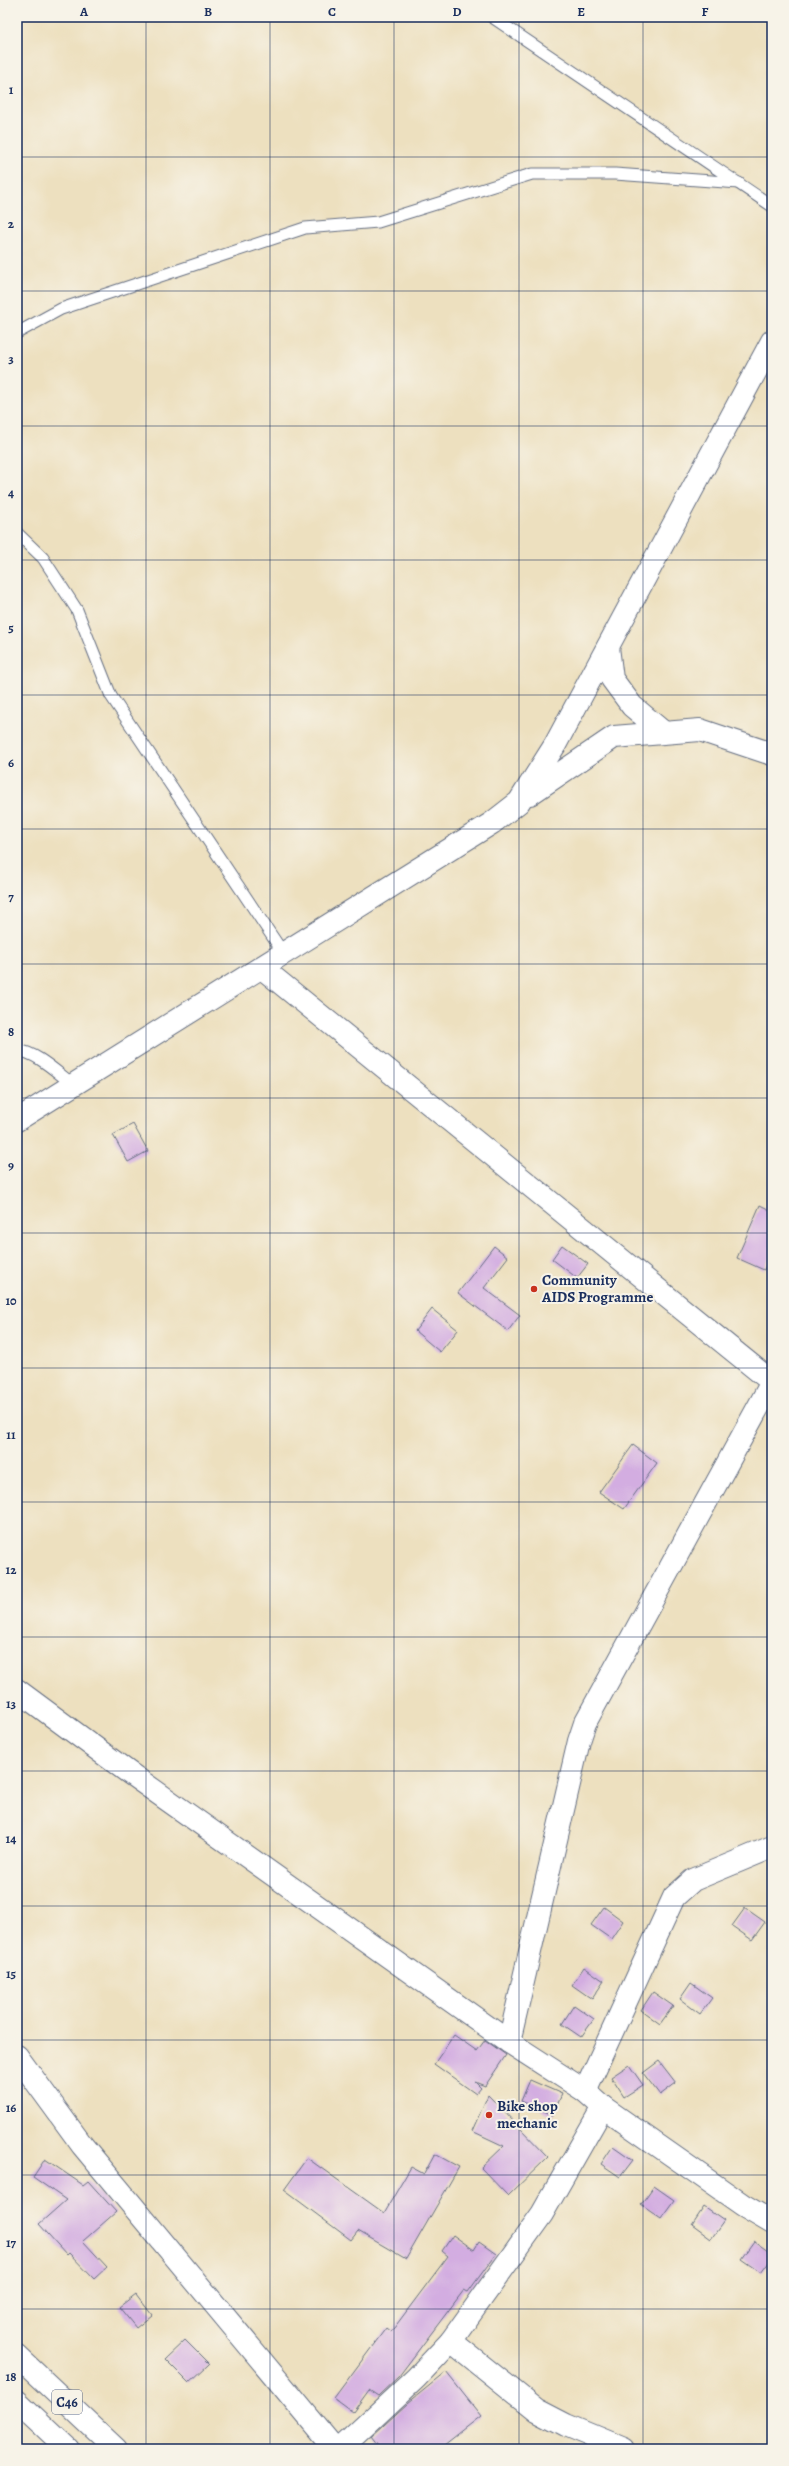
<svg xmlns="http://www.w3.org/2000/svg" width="789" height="2466" font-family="Alegreya,serif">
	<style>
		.building { fill: #d3ade1 }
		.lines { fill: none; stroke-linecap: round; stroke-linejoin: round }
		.service-casing { stroke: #646d80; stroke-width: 13 }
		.minor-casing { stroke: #646d80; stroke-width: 24 }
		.primary-casing { stroke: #646d80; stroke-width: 24 }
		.service { stroke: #fff; stroke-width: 11 }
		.minor { stroke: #fff; stroke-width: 22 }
		.primary { stroke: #fff; stroke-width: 22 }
		.grid { fill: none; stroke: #1b2f5e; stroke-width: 1; stroke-opacity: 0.55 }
		.poi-dot { fill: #c8321e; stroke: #f7f3e8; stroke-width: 1.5 }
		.labels { text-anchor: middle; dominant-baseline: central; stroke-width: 4; stroke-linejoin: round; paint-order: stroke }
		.shield { fill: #f7f3e8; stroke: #5d6a87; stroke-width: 1 }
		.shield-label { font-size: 14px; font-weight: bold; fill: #1b2f5e }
		.poi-label { font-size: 15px; font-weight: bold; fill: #1b2f5e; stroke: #f7f3e8; text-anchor: start }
		.neatline { fill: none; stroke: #1b2f5e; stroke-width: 1.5 }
		.grid-label { font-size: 13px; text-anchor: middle; font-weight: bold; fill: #1b2f5e }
	</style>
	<rect width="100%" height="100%" fill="#f7f3e8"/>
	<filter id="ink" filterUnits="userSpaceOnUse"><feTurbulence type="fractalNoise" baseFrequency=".025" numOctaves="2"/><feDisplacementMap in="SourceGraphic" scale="8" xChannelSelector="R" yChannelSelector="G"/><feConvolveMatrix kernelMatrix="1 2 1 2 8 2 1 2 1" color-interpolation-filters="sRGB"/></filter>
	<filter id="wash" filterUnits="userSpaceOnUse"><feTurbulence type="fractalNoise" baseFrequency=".012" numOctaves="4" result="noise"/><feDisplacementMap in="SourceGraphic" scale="16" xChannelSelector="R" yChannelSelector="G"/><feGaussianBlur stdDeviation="0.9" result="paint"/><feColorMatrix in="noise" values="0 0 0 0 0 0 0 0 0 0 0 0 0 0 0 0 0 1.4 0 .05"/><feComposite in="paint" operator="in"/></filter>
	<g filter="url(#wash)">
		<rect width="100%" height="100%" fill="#ede0bf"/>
		<g id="blocks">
			<g class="building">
				<path d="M133,1124L148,1151L128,1162L113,1135Z"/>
				<path d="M760,1205L772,1211V1252L764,1270L737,1258Z"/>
				<path d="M562,1245L588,1264L577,1278L552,1259Z"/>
				<path d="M494,1246L508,1257L484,1288L520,1315L508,1331L458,1293Z"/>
				<path d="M432,1309L458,1330L440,1352L415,1331Z"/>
				<path d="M633,1445L657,1463L624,1509L599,1492Z"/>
				<path d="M604,1907L623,1921L611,1939L591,1925Z"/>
				<path d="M745,1908L765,1922L752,1940L732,1926Z"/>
				<path d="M584,1967L604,1981L592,1999L572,1985Z"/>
				<path d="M691,1983L712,1998L700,2014L680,1999Z"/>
				<path d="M653,1992L673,2006L660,2024L641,2010Z"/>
				<path d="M574,2005L594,2019L581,2037L562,2024Z"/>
				<path d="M454,2035L477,2051L485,2040L506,2055L485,2086L475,2082L481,2088L476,2094L434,2064Z"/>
				<path d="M659,2061L676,2083L660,2095L643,2073Z"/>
				<path d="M629,2065L643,2085L624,2097L611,2077Z"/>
				<path d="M530,2080L562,2094L553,2115L521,2101Z"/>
				<path d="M488,2095L548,2157L508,2196L481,2168L504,2146L472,2131Z"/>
				<path d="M613,2146L633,2160L620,2177L601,2164Z"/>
				<path d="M435,2154L459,2167L406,2259L358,2231L351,2240L284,2190L307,2158L384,2213L411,2167L424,2174Z"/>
				<path d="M45,2159L83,2185L88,2181L116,2212L83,2241L107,2267L94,2279L69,2253L67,2255L39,2224L66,2200L33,2177Z"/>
				<path d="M654,2186L674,2200L661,2218L641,2204Z"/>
				<path d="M704,2207L724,2221L711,2239L692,2225Z"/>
				<path d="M453,2235L474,2250L479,2242L496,2254L468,2292L464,2290L399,2376L378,2396L369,2390L353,2412L334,2398L386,2328L391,2332L448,2256L442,2251Z"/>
				<path d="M754,2241L772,2254V2258L761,2273L741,2259Z"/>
				<path d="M136,2294L152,2315L136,2328L119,2307Z"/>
				<path d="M185,2340L209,2364L189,2383L165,2359Z"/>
				<path d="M446,2372L481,2416L439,2449H382L372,2436L408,2403Z"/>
			</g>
		</g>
	</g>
	<g filter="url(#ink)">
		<use href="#blocks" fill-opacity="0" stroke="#646d80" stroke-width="1"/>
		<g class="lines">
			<g class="service-casing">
				<g id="service">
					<path d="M492,17L772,206"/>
					<path d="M17,333L61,309L305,228L378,222L532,174H615L739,183"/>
					<path d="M17,533L43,558L77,610L111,696L284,954"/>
					<path d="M17,1050C38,1053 57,1073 74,1085"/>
				</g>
			</g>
			<g class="minor-casing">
				<g id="minor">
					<path d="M608,647L612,679L632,706L663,732"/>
					<path d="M530,794L614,737L700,730L772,754"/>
					<path d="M262,968L772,1382"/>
					<path d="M17,1120L492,823L519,802L555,745L772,341"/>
					<path d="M17,1690L128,1772L509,2042L585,2091L603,2107L743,2205L772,2222"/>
					<path d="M509,2042L579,1741L585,1723L772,1382"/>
					<path d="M17,2056L82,2145L335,2449"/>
					<path d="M585,2091L674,1897L693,1880L772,1847"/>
					<path d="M451,2341L537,2410L566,2425L624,2449"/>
					<path d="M340,2449L416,2378L451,2341L542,2214L603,2107"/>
				</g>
			</g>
			<g class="primary-casing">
				<g id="primary">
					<path d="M17,2356L116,2449"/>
					<path d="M17,2401L68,2449"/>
				</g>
			</g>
			<use href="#service" class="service"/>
			<use href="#minor" class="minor"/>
			<use href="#primary" class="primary"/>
		</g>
	</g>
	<path class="grid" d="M146,17V2449M270,17V2449M394,17V2449M519,17V2449M643,17V2449M17,157H772M17,291H772M17,426H772M17,560H772M17,695H772M17,829H772M17,964H772M17,1098H772M17,1233H772M17,1368H772M17,1502H772M17,1637H772M17,1771H772M17,1906H772M17,2040H772M17,2175H772M17,2309H772"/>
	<g class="poi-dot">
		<circle cx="534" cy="1289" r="4"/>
		<circle cx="489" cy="2115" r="4"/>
	</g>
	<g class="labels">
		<rect class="shield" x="52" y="2390" width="30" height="24" rx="3"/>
		<g class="shield-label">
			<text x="67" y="2402">C46</text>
		</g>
		<g class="poi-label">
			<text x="542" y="1280">Community<tspan x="542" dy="17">AIDS Programme</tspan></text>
			<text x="497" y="2106">Bike shop<tspan x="497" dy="17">mechanic</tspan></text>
		</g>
	</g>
	<rect width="789" height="2466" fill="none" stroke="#f7f3e8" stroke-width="44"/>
	<rect x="22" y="22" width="745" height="2422" class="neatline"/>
	<g class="grid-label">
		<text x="84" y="16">A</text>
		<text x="208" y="16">B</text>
		<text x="332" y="16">C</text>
		<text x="457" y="16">D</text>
		<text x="581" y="16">E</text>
		<text x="705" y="16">F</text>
		<text x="11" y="94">1</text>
		<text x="11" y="228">2</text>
		<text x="11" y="363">3</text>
		<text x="11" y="497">4</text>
		<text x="11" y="632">5</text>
		<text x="11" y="767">6</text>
		<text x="11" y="901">7</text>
		<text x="11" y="1036">8</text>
		<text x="11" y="1170">9</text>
		<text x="11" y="1305">10</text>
		<text x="11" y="1439">11</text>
		<text x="11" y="1574">12</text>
		<text x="11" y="1708">13</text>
		<text x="11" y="1843">14</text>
		<text x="11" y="1978">15</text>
		<text x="11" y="2112">16</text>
		<text x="11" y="2247">17</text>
		<text x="11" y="2381">18</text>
	</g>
</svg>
